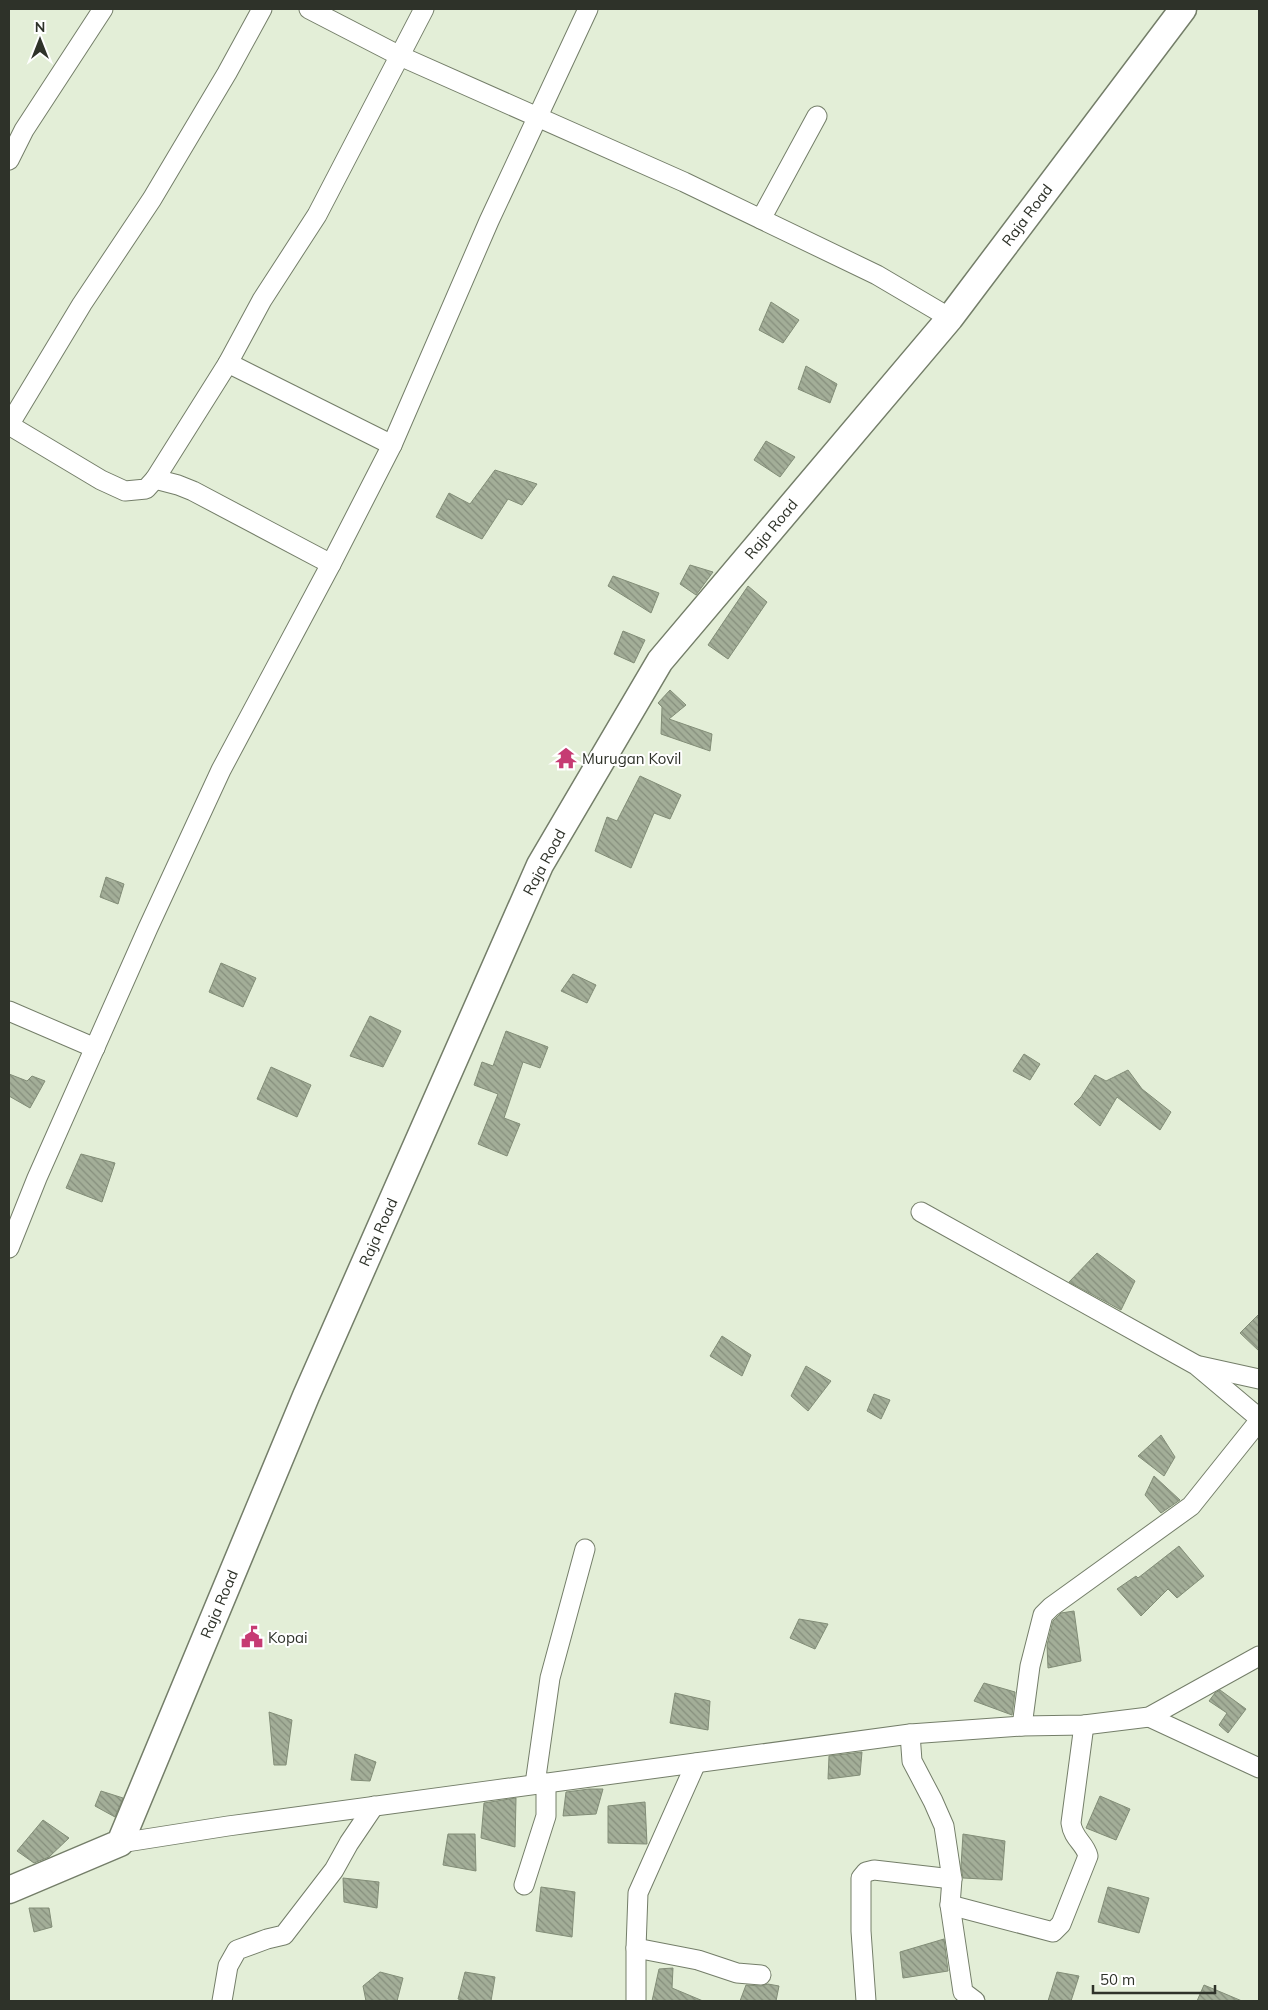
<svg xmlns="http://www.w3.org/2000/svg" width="1268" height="2010" font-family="Mulish,sans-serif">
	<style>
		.building { fill: url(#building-back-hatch); stroke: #828d77 }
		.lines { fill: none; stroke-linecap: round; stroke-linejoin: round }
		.street-casing { stroke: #747e69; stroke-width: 21 }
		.secondary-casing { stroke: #747e69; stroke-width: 29 }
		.street { stroke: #fff; stroke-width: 19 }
		.secondary { stroke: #fff; stroke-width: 26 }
		.labels { text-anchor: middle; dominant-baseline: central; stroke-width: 4; stroke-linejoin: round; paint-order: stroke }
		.street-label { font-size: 15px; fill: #2e3229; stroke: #fff }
		.poi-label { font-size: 15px; fill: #2e3229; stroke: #fff; text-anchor: start }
	</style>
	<defs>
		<pattern id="building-back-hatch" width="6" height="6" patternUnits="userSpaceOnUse" patternTransform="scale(1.25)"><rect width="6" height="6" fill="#a3ae98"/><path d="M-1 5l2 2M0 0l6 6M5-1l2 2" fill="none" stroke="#858e7c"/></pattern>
	</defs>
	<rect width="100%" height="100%" fill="#e3eed7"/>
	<g class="building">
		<path d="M771,302L799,320L783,343L759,330Z"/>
		<path d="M806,366L837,384L830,403L798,389Z"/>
		<path d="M766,441L795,457L780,477L754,460Z"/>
		<path d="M495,470L537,484L522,505L508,499L482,539L436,517L449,493L470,504Z"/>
		<path d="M690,565L713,572L696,595L680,584Z"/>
		<path d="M613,576L659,593L651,613L608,586Z"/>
		<path d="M748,586L767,602L728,659L708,645Z"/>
		<path d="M623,631L645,640L634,663L614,654Z"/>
		<path d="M670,690L686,705L669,719L712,734L710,751L661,734L662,707L658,703Z"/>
		<path d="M640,776L681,795L670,819L654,813L631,868L595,851L607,817L617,821Z"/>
		<path d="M106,877L124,884L118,904L100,897Z"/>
		<path d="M221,963L256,978L243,1007L209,992Z"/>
		<path d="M573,974L596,985L587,1003L561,991Z"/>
		<path d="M370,1016L401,1031L383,1067L350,1056Z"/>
		<path d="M506,1031L548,1047L540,1068L523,1062L504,1118L520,1124L507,1156L478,1144L498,1094L474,1085L482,1062L493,1066Z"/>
		<path d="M1024,1054L1040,1064L1030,1080L1013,1071Z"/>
		<path d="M271,1067L311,1085L297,1117L257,1099Z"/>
		<path d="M1128,1070L1142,1089L1171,1112L1160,1130L1117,1097L1100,1126L1074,1104L1081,1097L1095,1075L1106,1081Z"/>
		<path d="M9,1074L27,1081L32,1076L45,1081L30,1108L9,1096Z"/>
		<path d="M81,1154L115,1163L102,1202L66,1188Z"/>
		<path d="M1097,1253L1135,1281L1121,1310L1069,1282Z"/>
		<path d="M1259,1314V1351L1240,1333Z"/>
		<path d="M722,1336L751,1355L742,1376L710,1356Z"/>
		<path d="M806,1366L831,1381L808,1411L791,1396Z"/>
		<path d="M874,1394L890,1400L881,1419L867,1411Z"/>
		<path d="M1161,1435L1175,1457L1164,1476L1138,1456Z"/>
		<path d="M1154,1476L1180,1500L1161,1513L1145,1495Z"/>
		<path d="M1179,1546L1204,1576L1177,1598L1168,1589L1141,1616L1117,1589L1136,1576L1138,1578Z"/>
		<path d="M1074,1611L1081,1661L1048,1668L1047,1645L1053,1621L1061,1613Z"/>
		<path d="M799,1619L828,1624L815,1649L790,1638Z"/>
		<path d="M984,1683L1015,1692L1012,1715L974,1701Z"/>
		<path d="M1220,1690L1246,1709L1228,1733L1219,1725L1227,1713L1209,1701L1215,1693Z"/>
		<path d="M675,1693L710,1701L708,1730L670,1723Z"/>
		<path d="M269,1712L292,1720L286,1765H274Z"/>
		<path d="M862,1752L860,1775L828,1779L829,1756Z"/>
		<path d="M355,1754L376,1762L370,1781L351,1780Z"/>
		<path d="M589,1789H603L596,1814L563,1816L566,1792Z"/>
		<path d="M101,1791L123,1798L115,1817L95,1806Z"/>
		<path d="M1100,1796L1130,1809L1116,1840L1086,1828Z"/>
		<path d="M516,1798L515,1847L481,1838L484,1803Z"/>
		<path d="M645,1802L647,1844L608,1843V1806Z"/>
		<path d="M43,1820L69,1838L49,1857L34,1863L17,1851Z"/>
		<path d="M448,1834H475L476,1871L443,1865Z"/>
		<path d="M963,1834L1005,1841L1002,1880L963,1878L961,1866Z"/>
		<path d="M343,1878L379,1882L377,1908L344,1902Z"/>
		<path d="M541,1887L575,1892L572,1937L536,1931Z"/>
		<path d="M1108,1887L1149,1898L1139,1933L1098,1922Z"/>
		<path d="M29,1908H49L52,1927L34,1932Z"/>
		<path d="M944,1939L948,1971L903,1978L900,1952Z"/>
		<path d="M673,1968L672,1988L703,2001H652L659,1969Z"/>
		<path d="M380,1972L403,1978L397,2001H366L363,1986Z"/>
		<path d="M465,1972L495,1977L491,2001H467L458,1999Z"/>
		<path d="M1057,1972L1079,1976L1071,2001H1048Z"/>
		<path d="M768,1984L779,1986L776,2001H740L746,1985L761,1986Z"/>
		<path d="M1204,1985L1242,2001H1197Z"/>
	</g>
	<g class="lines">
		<g class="street-casing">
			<g id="street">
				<path d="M309,9L400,56L684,182L877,275L950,318"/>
				<path d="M9,160L24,130L103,9"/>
				<path d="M761,219L817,116"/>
				<path d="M228,363L392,445"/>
				<path d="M9,425L101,480L125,491L146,489L155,479L228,363L262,300L317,215L424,9"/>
				<path d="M9,425L82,304L152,199L227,73L262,9"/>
				<path d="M155,479L178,485L193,491L331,564"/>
				<path d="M9,1011L95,1048"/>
				<path d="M921,1212L1196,1365L1259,1418"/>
				<path d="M9,1248L37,1178L148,928L221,770L331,564L392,445L489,221L588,9"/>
				<path d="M1200,1366L1259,1379"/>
				<path d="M1149,1717L1259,1768"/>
				<path d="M1022,1726L1030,1666L1043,1615L1051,1607L1191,1506L1259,1421"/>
				<path d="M910,1734L912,1761L933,1801L944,1826L952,1879L950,1905L963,1992L975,2001"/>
				<path d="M535,1784L550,1678L585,1549"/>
				<path d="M120,1843L228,1826L910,1734L1022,1726L1084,1725L1149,1717L1259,1656"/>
				<path d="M524,1885L546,1816V1783"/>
				<path d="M950,1905L1053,1932L1061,1924L1088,1856C1085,1843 1073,1839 1071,1823L1084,1725"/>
				<path d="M636,1948L698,1960L737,1973L761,1975"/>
				<path d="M222,2001L228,1966L237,1950L267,1939L284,1935L334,1870L349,1843L374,1806"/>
				<path d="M636,2001V1948L638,1893L696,1763"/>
				<path d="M866,2001L861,1931V1878L866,1872L874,1870L952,1879"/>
			</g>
		</g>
		<g class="secondary-casing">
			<path id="secondary" d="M9,1890L120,1843L306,1396L540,865L660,661L950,318L1183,9"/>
		</g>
		<use href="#street" class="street"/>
		<use href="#secondary" class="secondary"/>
	</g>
	<defs>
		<g id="temple-bare" transform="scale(1.725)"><path d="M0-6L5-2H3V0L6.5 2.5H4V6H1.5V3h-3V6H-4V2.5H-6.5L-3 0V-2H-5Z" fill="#c63b73" stroke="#fff" stroke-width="2.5" paint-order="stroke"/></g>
		<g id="civic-bare" transform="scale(1.725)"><path d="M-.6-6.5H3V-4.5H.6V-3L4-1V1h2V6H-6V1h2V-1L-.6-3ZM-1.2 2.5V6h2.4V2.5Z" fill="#c63b73" stroke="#fff" stroke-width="2.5" paint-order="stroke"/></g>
	</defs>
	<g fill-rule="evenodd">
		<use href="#temple-bare" x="566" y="758"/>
		<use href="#civic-bare" x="252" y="1637"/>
	</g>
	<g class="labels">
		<g class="street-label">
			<text transform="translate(1027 215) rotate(-53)">Raja Road</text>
			<text transform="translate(771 529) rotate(-50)">Raja Road</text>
			<text transform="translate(544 862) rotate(-62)">Raja Road</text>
			<text transform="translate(378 1232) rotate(-66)">Raja Road</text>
			<text transform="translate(219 1604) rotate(-67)">Raja Road</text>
		</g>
		<g class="poi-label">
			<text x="582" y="758">Murugan Kovil</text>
			<text x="268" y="1637">Kopai</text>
		</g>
	</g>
	<rect width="1268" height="2010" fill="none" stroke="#2e3229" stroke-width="20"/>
	<g transform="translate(40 40)" stroke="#ffffff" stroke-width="4" paint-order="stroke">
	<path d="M0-4L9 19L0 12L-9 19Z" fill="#2e3229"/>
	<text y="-8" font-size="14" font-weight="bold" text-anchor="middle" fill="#2e3229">N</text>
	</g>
	<path d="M1093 1985v8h122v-8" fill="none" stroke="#2e3229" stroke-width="2.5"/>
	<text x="1100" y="1985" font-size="15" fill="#2e3229" stroke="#ffffff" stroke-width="4" paint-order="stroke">50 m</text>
</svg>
